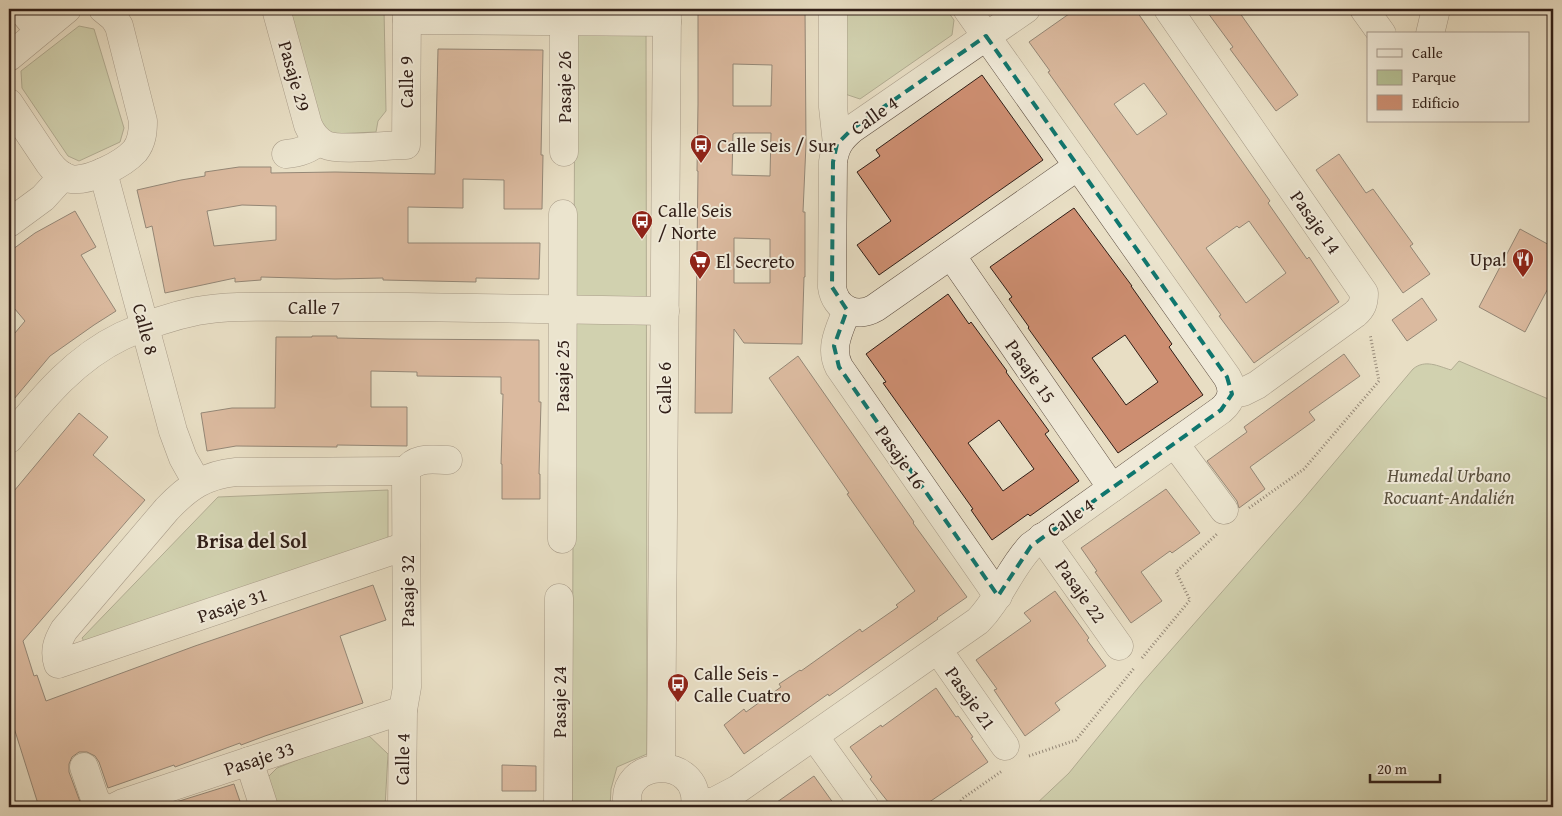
<svg xmlns="http://www.w3.org/2000/svg" width="1562" height="816" font-family="'Gentium Book Plus',serif">
	<style>
		.green { fill: #b5c195; stroke: #727056 }
		.building { fill: #cd8e71; stroke: #301e17; fill-rule: evenodd }
		.lines { fill: none; stroke-linecap: round; stroke-linejoin: round }
		.street-casing { stroke: #5e4e42; stroke-width: 29 }
		.path { stroke: #301e17; stroke-width: 3; stroke-dasharray: 1 2.5; stroke-linecap: butt }
		.street { stroke: #f0ead9; stroke-width: 28 }
		.marked { fill: none; stroke: #0f766e; stroke-width: 4; stroke-dasharray: 10 6; stroke-linejoin: round }
		.labels { text-anchor: middle; dominant-baseline: central; stroke-width: 4; stroke-linejoin: round; paint-order: stroke }
		.street-label { font-size: 19px; fill: #301e17; stroke: #f0ead9 }
		.poi-label { font-size: 19px; fill: #301e17; stroke: #f0ead9; text-anchor: start }
		.park-label { font-size: 19px; font-style: italic; fill: #584f3d; stroke: #f0ead9 }
		.neighbourhood-label { font-size: 20px; font-weight: bold; fill: #301e17; stroke: #f0ead9 }
	</style>
	<rect width="100%" height="100%" fill="#e8dec4"/>
	<filter id="stains"><feTurbulence type="fractalNoise" baseFrequency=".004" numOctaves="4"/><feColorMatrix values="0 0 0 0 .2 0 0 0 0 .09 0 0 0 0 .02 0 0 0 .5 -.17"/></filter>
	<radialGradient id="worn" r=".72"><stop offset=".6" stop-color="#630" stop-opacity="0"/><stop offset="1" stop-color="#630" stop-opacity=".3"/></radialGradient>
	<g class="green">
		<path d="M289,9H384L386,111L378,121L376,132L331,134L317,121Z"/>
		<path d="M575,9H646L647,754L617,767L611,789L610,807H572Z"/>
		<path d="M845,9H946L954,20L952,35L860,99L845,94Z"/>
		<path d="M79,26L94,29L124,128L120,142L79,161L68,156L22,88L21,71Z"/>
		<path d="M1459,361L1553,401V807H1033L1069,773L1142,683L1301,502L1413,369C1425,359 1438,366 1451,370Z"/>
		<path d="M388,490V541L87,646L82,638L218,497Z"/>
		<path d="M366,733L388,754L385,807H278L268,777L277,768Z"/>
	</g>
	<g class="building">
		<path d="M698,9H805L806,144L803,212H805V277H804L802,344L744,343L734,329L732,413H695L698,171H697L698,104ZM733,64L772,65L771,106H733ZM735,133H771L770,176L732,175L733,134ZM734,238L770,239V283H734Z"/>
		<path d="M1076,9H1135L1270,201L1268,203L1307,259L1309,257L1339,302L1254,363L1219,316L1221,315L1048,72L1050,71L1029,42ZM1144,83L1167,114L1137,135L1114,104ZM1249,221L1286,273L1246,303L1206,248L1237,226L1239,228Z"/>
		<path d="M1205,9H1237L1298,95L1276,111L1230,49L1233,47Z"/>
		<path d="M438,49L543,50L541,155H543L542,209H504V180L463,179V208L408,207V243H540L539,279L476,278V282L383,280V278L335,279L261,277V280L235,282V278L165,293L152,226L146,228L137,190L181,180L205,176V172L239,167H271V173L335,172L435,174ZM242,205L276,206V240L214,246L207,211Z"/>
		<path d="M982,75L1043,160L879,275L857,245L891,221L857,172L880,156L876,150Z"/>
		<path d="M1339,154L1366,193L1373,189L1413,244L1410,246L1430,274L1403,293L1316,170Z"/>
		<path d="M1074,208L1132,286H1131L1172,344L1169,347L1203,395L1118,453L1028,328L1029,327L1009,299L1012,297L990,267ZM1125,335L1158,382L1126,405L1092,358Z"/>
		<path d="M75,211L96,247L81,255L116,311L94,325L50,356L9,405V340L25,321L9,302V252L35,233Z"/>
		<path d="M1520,229L1553,247V279L1525,332L1479,307Z"/>
		<path d="M948,294L969,324L971,322L1007,371L1006,372L1049,431L1045,434L1079,481L1030,516L1028,514L992,540L971,510L973,509L883,383L886,382L866,354ZM999,420L1034,469L1003,491L968,443Z"/>
		<path d="M1422,298L1437,320L1407,341L1392,320Z"/>
		<path d="M312,336H337V338L389,339L539,340V402H541L539,474H540V499H502V464H501L503,394H501V377L417,376V372L371,371V407H407V446L337,445V447L236,446L207,451L201,413L232,408H275L276,337H312Z"/>
		<path d="M1344,354L1360,376L1309,412L1315,420L1250,467L1265,489L1239,508L1237,501L1207,461L1247,432L1244,427Z"/>
		<path d="M798,356L914,522L913,523L967,597L937,618L938,619L829,696L828,694L744,754L724,725L744,709L746,712L781,687L779,684L800,670L801,671L860,629L862,632L898,607L896,605L915,591L847,494L849,493L769,378Z"/>
		<path d="M79,413L108,437L93,455L145,500L23,641L34,676L37,675L46,701L195,646L373,585L386,620L340,636L363,703L265,736L241,745L240,743L175,767L174,765L108,788L99,762L95,756L87,752H79L72,757L69,764V772L82,807H39L9,712V497Z"/>
		<path d="M1166,489L1200,533L1172,553L1170,551L1141,572L1162,601L1131,623L1095,572L1097,571L1081,548Z"/>
		<path d="M1055,591L1089,638L1087,640L1106,666L1055,703L1060,710L1025,736L994,690L997,689L976,660L1031,621L1024,613Z"/>
		<path d="M936,688L956,717L958,716L973,737L971,738L988,762L922,807H892L870,779L872,777L850,747L881,725L882,727Z"/>
		<path d="M502,765L536,766V791H502Z"/>
		<path d="M814,776L836,807H770Z"/>
		<path d="M234,784L242,807H174L173,803Z"/>
	</g>
	<g class="lines">
		<g class="street-casing">
			<g id="street">
				<path d="M21,9L39,31"/>
				<path d="M276,9L308,125C312,134 317,141 326,145C339,151 389,145 406,145L407,9"/>
				<path d="M833,9V107L837,144"/>
				<path d="M1026,9L852,129C840,139 835,147 833,162L832,287C835,309 856,319 875,308L1078,166"/>
				<path d="M1168,9L1364,293C1364,303 1362,308 1355,314L1257,385L1243,392L1232,394"/>
				<path d="M1364,9L1382,34"/>
				<path d="M407,20L667,22"/>
				<path d="M1430,34L1436,9"/>
				<path d="M9,57L67,9"/>
				<path d="M9,103L49,163C55,171 61,177 71,179C89,182 123,164 135,151C142,142 143,132 143,121L119,26L114,18L103,9"/>
				<path d="M564,152V21"/>
				<path d="M286,154C299,153 309,150 319,141"/>
				<path d="M103,172L173,431L183,458L197,483"/>
				<path d="M9,223L43,198L63,176"/>
				<path d="M951,255L1112,488"/>
				<path d="M847,310C840,329 829,347 839,367L998,596"/>
				<path d="M9,439C42,399 74,359 122,336C146,325 172,316 197,311C231,305 265,307 299,307C336,307 372,307 408,307C494,309 580,310 665,311"/>
				<path d="M1175,444L1224,510"/>
				<path d="M406,471L236,472C205,475 188,487 167,509L64,630C57,642 54,651 58,664L406,546"/>
				<path d="M406,471C416,456 433,460 448,460"/>
				<path d="M1042,537L1119,646"/>
				<path d="M562,539L563,214"/>
				<path d="M938,650L1005,746"/>
				<path d="M814,736L865,807"/>
				<path d="M249,761L264,807"/>
				<path d="M84,767L95,799L101,807"/>
				<path d="M661,767L667,9"/>
				<path d="M695,805L715,801L738,789L978,621C1000,599 1009,569 1031,546L1221,410C1233,400 1234,389 1227,377L967,9"/>
				<path d="M115,807L123,803L403,710"/>
				<path d="M402,807L403,710L407,687L406,471"/>
				<path d="M558,807L559,598"/>
				<path d="M628,807C617,758 702,753 695,807"/>
			</g>
		</g>
		<g class="path">
			<path d="M1249,508L1304,469L1379,381L1370,334"/>
			<path d="M1142,658L1190,600L1176,572L1217,534"/>
			<path d="M1029,756L1076,740L1135,667"/>
			<path d="M957,807L962,799L1002,771"/>
		</g>
		<use href="#street" class="street"/>
	</g>
	<path d="M0 0H1562V816H0ZM986,36L1227,377L1232,394L1221,410L1031,546L998,596L839,367L834,346L847,310L832,287L833,162L837,144L852,129Z" fill="#e8dec4" fill-opacity=".55" fill-rule="evenodd"/>
	<path class="marked" d="M986,36L1227,377L1232,394L1221,410L1031,546L998,596L839,367L834,346L847,310L832,287L833,162L837,144L852,129Z"/>
	<defs>
		<g id="bus-pin" transform="scale(1.125)"><path d="M0 17L-7.5 6A9.5 9.5 0 1 1 7.5 6Z" fill="#8f2418" stroke="#f0ead9"/><path d="M-5-6H5V4H4V6H2V4H-2V6H-4V4H-5ZM-3.5-4V0h7V-4ZM-3.5 1.2v1.5H-2V1.2ZM2 1.2v1.5H3.5V1.2Z" fill="#fff"/></g>
		<g id="restaurant-pin" transform="scale(1.125)"><path d="M0 17L-7.5 6A9.5 9.5 0 1 1 7.5 6Z" fill="#8f2418" stroke="#f0ead9"/><path d="M-5-6h1v4h1v-4h1v4h1v-4h1v5L-1.5 .5V6h-2V.5L-5-1ZM5-6V6H3V1.5H1.5Q1.5-4 5-6Z" fill="#fff"/></g>
		<g id="supermarket-pin" transform="scale(1.125)"><path d="M0 17L-7.5 6A9.5 9.5 0 1 1 7.5 6Z" fill="#8f2418" stroke="#f0ead9"/><path d="M-6-5.5h2.5l.6 2H6L4.5 2H-2.5L-4.4-4H-6ZM-1.5 3.2a1.3 1.3 0 1 0 .1 0ZM3 3.2a1.3 1.3 0 1 0 .1 0Z" fill="#fff"/></g>
	</defs>
	<g fill-rule="evenodd">
		<use href="#bus-pin" x="701" y="145"/>
		<use href="#bus-pin" x="642" y="221"/>
		<use href="#restaurant-pin" x="1523" y="259"/>
		<use href="#supermarket-pin" x="700" y="261"/>
		<use href="#bus-pin" x="678" y="684"/>
	</g>
	<g class="labels">
		<g class="street-label">
			<text transform="translate(295 76) rotate(74)">Pasaje 29</text>
			<text transform="translate(406 82) rotate(-90)">Calle 9</text>
			<text transform="translate(564 87) rotate(-90)">Pasaje 26</text>
			<text transform="translate(874 115) rotate(-35)">Calle 4</text>
			<text transform="translate(1316 222) rotate(55)">Pasaje 14</text>
			<text x="314" y="307">Calle 7</text>
			<text transform="translate(146 329) rotate(75)">Calle 8</text>
			<text transform="translate(1031 371) rotate(55)">Pasaje 15</text>
			<text transform="translate(562 376) rotate(-90)">Pasaje 25</text>
			<text transform="translate(664 388) rotate(-90)">Calle 6</text>
			<text transform="translate(901 457) rotate(55)">Pasaje 16</text>
			<text transform="translate(1070 517) rotate(-35)">Calle 4</text>
			<text transform="translate(407 591) rotate(-90)">Pasaje 32</text>
			<text transform="translate(1081 591) rotate(55)">Pasaje 22</text>
			<text transform="translate(232 605) rotate(-19)">Pasaje 31</text>
			<text transform="translate(971 698) rotate(55)">Pasaje 21</text>
			<text transform="translate(559 702) rotate(-90)">Pasaje 24</text>
			<text transform="translate(259 758) rotate(-18)">Pasaje 33</text>
			<text transform="translate(402 759) rotate(-89)">Calle 4</text>
		</g>
		<g class="poi-label">
			<text x="717" y="145">Calle Seis / Sur</text>
			<text x="658" y="210">Calle Seis<tspan x="658" dy="22">/ Norte</tspan></text>
			<text x="1507" y="259" text-anchor="end">Upa!</text>
			<text x="716" y="261">El Secreto</text>
			<text x="694" y="673">Calle Seis -<tspan x="694" dy="22">Calle Cuatro</tspan></text>
		</g>
		<g class="park-label">
			<text x="1449" y="475">Humedal Urbano<tspan x="1449" dy="22">Rocuant-Andalién</tspan></text>
		</g>
		<g class="neighbourhood-label">
			<text x="252" y="540">Brisa del Sol</text>
		</g>
	</g>
	<rect width="1562" height="816" fill="none" stroke="#e8dec4" stroke-width="30"/>
	<rect x="10" y="10" width="1542" height="796" fill="none" stroke="#301e17" stroke-width="2.5"/>
	<rect x="15" y="15" width="1532" height="786" fill="none" stroke="#301e17"/>
	<rect x="1367" y="32" width="162" height="90" fill="#f0ead9" stroke="#a3988b"/>
	<rect x="1377" y="49" width="25" height="8" fill="#f0ead9" stroke="#a3988b"/>
	<text x="1412" y="58" font-size="15" fill="#301e17">Calle</text>
	<rect x="1377" y="70" width="25" height="15" fill="#b5c195" stroke="#a3988b"/>
	<text x="1412" y="82" font-size="15" fill="#301e17">Parque</text>
	<rect x="1377" y="95" width="25" height="15" fill="#cd8e71" stroke="#a3988b"/>
	<text x="1412" y="108" font-size="15" fill="#301e17">Edificio</text>
	<path d="M1370 774v8h70v-8" fill="none" stroke="#301e17" stroke-width="2.5"/>
	<text x="1377" y="774" font-size="15" fill="#301e17" stroke="#f0ead9" stroke-width="4" paint-order="stroke">20 m</text>
	<rect width="100%" height="100%" filter="url(#stains)"/>
	<rect width="100%" height="100%" fill="url(#worn)"/>
</svg>
